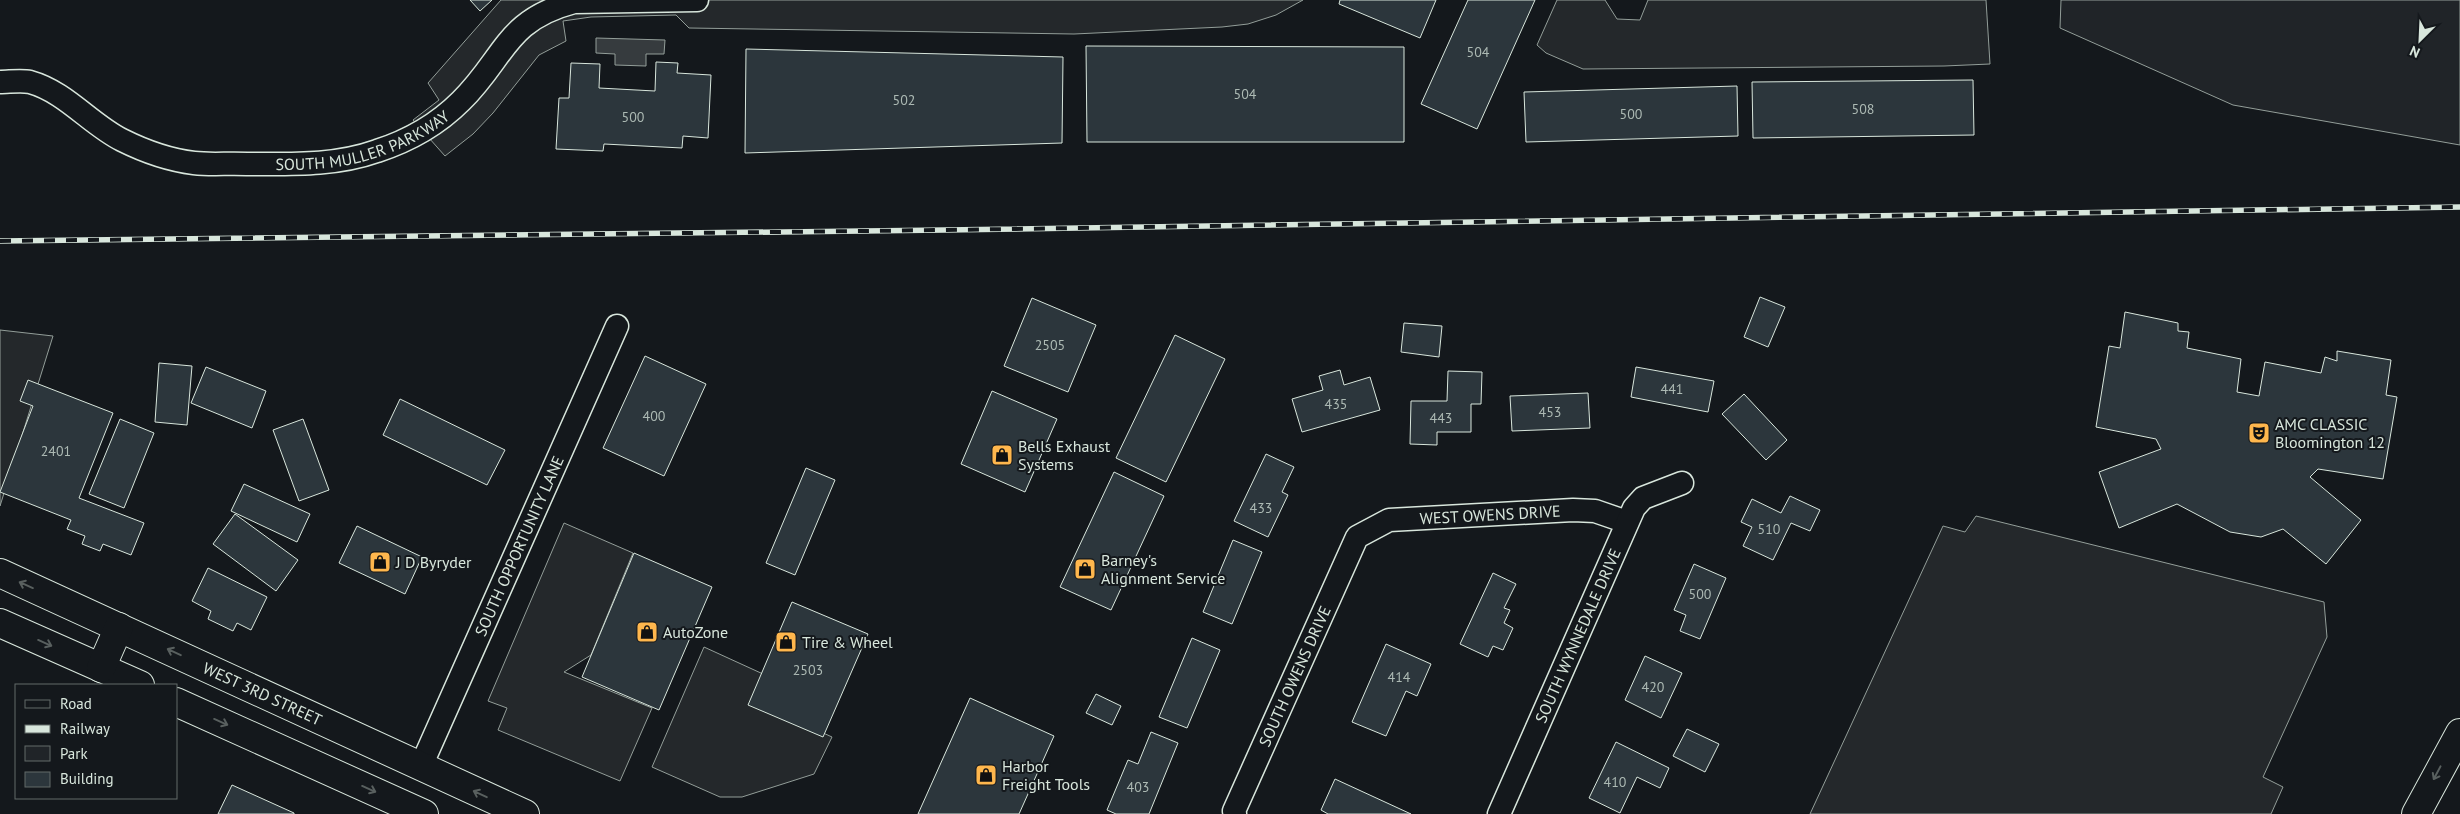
<svg xmlns="http://www.w3.org/2000/svg" width="2460" height="814" font-family="'PT Sans',sans-serif">
	<style>
		.green { fill: #202428; stroke: #939e99 }
		.parking { fill: #24282b; stroke: #939e99 }
		.water { fill: #363b3e; stroke: #939e99 }
		.building { fill: #2c363c; stroke: #d8e6dc }
		.lines { fill: none; stroke-linecap: round; stroke-linejoin: round }
		.street-casing { stroke: #d8e6dc; stroke-width: 25 }
		.primary-casing { stroke: #d8e6dc; stroke-width: 30 }
		.highway-casing { stroke: #d8e6dc; stroke-width: 30 }
		.street { stroke: #14181c; stroke-width: 22 }
		.primary { stroke: #14181c; stroke-width: 28 }
		.highway { stroke: #14181c; stroke-width: 28 }
		.rail-casing { stroke: #d8e6dc; stroke-width: 5.5 }
		.rail { stroke: #14181c; stroke-width: 4; stroke-dasharray: 11; stroke-linecap: butt }
		.oneway { stroke: #59605f }
		.labels { text-anchor: middle; dominant-baseline: central; stroke-width: 4; stroke-linejoin: round; paint-order: stroke }
		.number-label { font-size: 14px; fill: #adbab4 }
		.street-label { font-size: 16px; fill: #d8e6dc; stroke: #14181c }
		.poi-label { font-size: 16px; fill: #d8e6dc; stroke: #14181c; text-anchor: start }
	</style>
	<rect width="100%" height="100%" fill="#14181c"/>
	<path class="green" d="M2061,0H2460V145L2233,105L2060,28Z"/>
	<g class="parking">
		<path d="M501,0H1303L1276,15L1248,24L1222,27L1074,34L689,28L676,15L591,17L563,21L566,41L539,55L493,113L473,134L445,156L413,120L439,100L428,83Z"/>
		<path d="M1557,0H1605L1617,19L1640,20L1648,0H1986L1990,64L1944,66L1583,69L1546,53L1537,45Z"/>
		<path d="M0,330L53,336L0,506Z"/>
		<path d="M1976,516L2324,602L2327,637L2263,777L2283,787L2271,814H1810L1943,526L1965,532Z"/>
		<path d="M564,523L633,553L591,655L564,672L652,708L620,781L498,730L507,708L488,701Z"/>
		<path d="M704,647L763,674L751,700L832,737L814,774L742,797H720L652,767Z"/>
	</g>
	<path class="water" d="M596,38L665,40L664,54H646V66L615,65V54L596,53Z"/>
	<g class="building">
		<path d="M470,0H492L480,11Z"/>
		<path d="M1340,0H1436L1420,38L1339,4Z"/>
		<path d="M1468,0H1535L1477,129L1421,104Z"/>
		<path d="M1086,46L1404,47V142H1087Z"/>
		<path d="M746,49L1063,57L1062,143L745,153Z"/>
		<path d="M656,62L678,63L677,73L711,75L708,138L683,136L682,148L604,144L603,151L556,149L559,98H569L571,63L600,64L599,88L655,91Z"/>
		<path d="M1973,80L1974,135L1753,138L1752,82Z"/>
		<path d="M1737,86L1738,136L1526,142L1524,92Z"/>
		<path d="M1760,297L1785,307L1768,347L1744,337Z"/>
		<path d="M1032,298L1096,325L1068,392L1004,366Z"/>
		<path d="M2125,312L2178,323V331L2189,332L2187,348L2241,359L2237,392L2259,396L2265,362L2321,373L2325,357L2337,361V351L2391,360L2386,395L2397,397L2383,479L2318,469L2310,477L2361,520L2326,564L2283,529L2261,537L2230,532L2177,504L2119,528L2099,472L2161,449L2156,439L2096,427L2109,346L2120,348Z"/>
		<path d="M1404,323L1442,326L1439,357L1401,352Z"/>
		<path d="M1175,335L1225,359L1166,482L1116,458Z"/>
		<path d="M645,356L706,384L664,476L603,448Z"/>
		<path d="M159,363L192,366L187,425L155,422Z"/>
		<path d="M206,367L266,391L252,428L191,403Z"/>
		<path d="M1636,367L1714,381L1708,412L1631,397Z"/>
		<path d="M1340,370L1344,385L1370,377L1380,410L1302,432L1292,399L1323,390L1319,376Z"/>
		<path d="M1448,371L1482,372L1481,404H1471V432H1437V445L1410,444L1411,401H1447Z"/>
		<path d="M28,380L113,413L79,498L144,523L131,555L103,544L100,551L82,544L85,536L67,529L71,520L0,492L33,406L20,401Z"/>
		<path d="M992,391L1057,419L1025,492L961,464Z"/>
		<path d="M1588,393L1590,428L1512,431L1510,396Z"/>
		<path d="M1744,394L1787,440L1766,460L1722,414Z"/>
		<path d="M400,399L505,450L487,485L383,435Z"/>
		<path d="M120,419L154,433L124,508L89,494Z"/>
		<path d="M303,419L329,490L299,501L273,430Z"/>
		<path d="M1266,454L1294,467L1282,492L1288,495L1268,537L1234,521Z"/>
		<path d="M806,468L835,480L795,575L766,563Z"/>
		<path d="M1114,472L1164,496L1111,610L1060,587Z"/>
		<path d="M244,484L310,514L297,542L231,511Z"/>
		<path d="M1790,496L1820,510L1810,531L1791,523L1773,560L1743,546L1752,527L1741,522L1752,499L1781,513Z"/>
		<path d="M235,514L298,560L276,591L213,544Z"/>
		<path d="M357,526L422,557L405,594L339,563Z"/>
		<path d="M1233,540L1262,552L1232,624L1203,612Z"/>
		<path d="M634,553L712,587L659,710L582,677Z"/>
		<path d="M1694,564L1726,578L1700,639L1680,631L1686,615L1674,610Z"/>
		<path d="M208,568L267,597L251,630L237,623L233,631L208,619L211,611L192,601Z"/>
		<path d="M1493,573L1516,584L1504,608L1510,610L1504,623L1513,628L1503,650L1493,646L1488,657L1460,644Z"/>
		<path d="M792,602L868,634L823,737L748,705Z"/>
		<path d="M1192,638L1220,650L1187,728L1159,717Z"/>
		<path d="M1386,644L1431,664L1417,696L1406,691L1386,736L1352,722Z"/>
		<path d="M1645,656L1682,673L1661,718L1625,700Z"/>
		<path d="M1096,694L1121,706L1112,725L1086,713Z"/>
		<path d="M970,698L1054,736L1019,814H918Z"/>
		<path d="M1687,729L1719,744L1705,772L1673,756Z"/>
		<path d="M1151,732L1178,743L1149,814H1116L1107,810L1128,760L1138,764Z"/>
		<path d="M1616,742L1669,768L1660,788L1637,777L1620,813L1589,798Z"/>
		<path d="M1335,779L1411,814H1328L1321,810Z"/>
		<path d="M232,785L294,813V814H218Z"/>
	</g>
	<g class="lines">
		<g class="street-casing">
			<g id="street">
				<path id="s1" d="M0,82C9,82 21,80 30,82C66,92 90,124 122,140C144,151 169,160 194,163C211,165 229,163 247,164C291,164 335,166 377,151C408,141 438,124 461,101C505,58 505,20 574,2L697,0"/>
				<path id="s2" d="M421,766L617,326"/>
				<path id="s3" d="M1235,814L1234,811L1357,537L1389,520L1573,510L1595,511L1627,522"/>
				<path id="s4" d="M1499,814L1634,508L1643,498L1682,483"/>
			</g>
		</g>
		<g class="primary-casing">
			<g id="primary">
				<path id="s5" d="M0,573L525,814"/>
				<path d="M0,623L140,685"/>
				<path d="M101,668L119,627"/>
				<path d="M176,702L424,814"/>
			</g>
		</g>
		<g class="highway-casing">
			<path id="highway" d="M2416,814L2460,733"/>
		</g>
		<use href="#street" class="street"/>
		<use href="#primary" class="primary"/>
		<use href="#highway" class="highway"/>
		<g class="rail-casing">
			<path id="rail" d="M0,241L945,230L2460,207"/>
		</g>
		<use href="#rail" class="rail"/>
	</g>
	<defs><path id="oneway-shaft" d="M-6 0H5M1.5-3L5.5 0L1.5 3" fill="none" stroke-width="1.6" stroke-linecap="round" stroke-linejoin="round" transform="scale(1.25)"/></defs>
	<g class="oneway">
		<use href="#oneway-shaft" transform="translate(26 585) rotate(-156)"/>
		<use href="#oneway-shaft" transform="translate(45 643) rotate(24)"/>
		<use href="#oneway-shaft" transform="translate(174 652) rotate(-155)"/>
		<use href="#oneway-shaft" transform="translate(221 722) rotate(24)"/>
		<use href="#oneway-shaft" transform="translate(2437 773) rotate(118)"/>
		<use href="#oneway-shaft" transform="translate(369 789) rotate(24)"/>
		<use href="#oneway-shaft" transform="translate(480 794) rotate(-155)"/>
	</g>
	<defs>
		<g id="theatre-square" transform="scale(1.125)"><rect x="-9" y="-9" width="18" height="18" rx="4" fill="#ffb74d" stroke="#14181c"/><path d="M-5-5.5Q0-4 5-5.5V0Q5 5 0 6Q-5 5-5 0ZM-3.3-2.5H-1v1.5H-3.3ZM1-2.5H3.3v1.5H1ZM-2.8 1Q0 5.5 2.8 1Z" fill="#111"/></g>
		<g id="shop-square" transform="scale(1.125)"><rect x="-9" y="-9" width="18" height="18" rx="4" fill="#ffb74d" stroke="#14181c"/><path d="M-5-2.5h2.3a2.7 3.5 0 0 1 5.4 0H5L5.5 6h-11ZM-1.5-2.5h3a1.5 2.3 0 0 0-3 0Z" fill="#111"/></g>
	</defs>
	<g fill-rule="evenodd">
		<use href="#theatre-square" x="2259" y="433"/>
		<use href="#shop-square" x="1002" y="455"/>
		<use href="#shop-square" x="380" y="562"/>
		<use href="#shop-square" x="1085" y="569"/>
		<use href="#shop-square" x="647" y="632"/>
		<use href="#shop-square" x="786" y="642"/>
		<use href="#shop-square" x="986" y="775"/>
	</g>
	<g class="labels">
		<g class="number-label">
			<text x="1478" y="52">504</text>
			<text x="1245" y="94">504</text>
			<text x="904" y="100">502</text>
			<text x="1863" y="109">508</text>
			<text x="1631" y="114">500</text>
			<text x="633" y="117">500</text>
			<text x="1050" y="345">2505</text>
			<text x="1672" y="389">441</text>
			<text x="1336" y="404">435</text>
			<text x="1550" y="412">453</text>
			<text x="654" y="416">400</text>
			<text x="1441" y="418">443</text>
			<text x="56" y="451">2401</text>
			<text x="1261" y="508">433</text>
			<text x="1769" y="529">510</text>
			<text x="1700" y="594">500</text>
			<text x="808" y="670">2503</text>
			<text x="1399" y="677">414</text>
			<text x="1653" y="687">420</text>
			<text x="1615" y="782">410</text>
			<text x="1138" y="787">403</text>
		</g>
		<g class="street-label">
			<text stroke="none"><textPath href="#s1" startOffset="388">SOUTH MULLER PARKWAY</textPath></text>
			<text stroke="none"><textPath href="#s3" startOffset="441">WEST OWENS DRIVE</textPath></text>
			<text stroke="none"><textPath href="#s2" startOffset="241">SOUTH OPPORTUNITY LANE</textPath></text>
			<text stroke="none"><textPath href="#s4" startOffset="195">SOUTH WYNNEDALE DRIVE</textPath></text>
			<text stroke="none"><textPath href="#s3" startOffset="151">SOUTH OWENS DRIVE</textPath></text>
			<text stroke="none"><textPath href="#s5" startOffset="289">WEST 3RD STREET</textPath></text>
		</g>
		<g class="poi-label">
			<text x="2275" y="424">AMC CLASSIC<tspan x="2275" dy="18">Bloomington 12</tspan></text>
			<text x="1018" y="446">Bells Exhaust<tspan x="1018" dy="18">Systems</tspan></text>
			<text x="1101" y="560">Barney's<tspan x="1101" dy="18">Alignment Service</tspan></text>
			<text x="396" y="562">J D Byryder</text>
			<text x="663" y="632">AutoZone</text>
			<text x="802" y="642">Tire &amp; Wheel</text>
			<text x="1002" y="766">Harbor<tspan x="1002" dy="18">Freight Tools</tspan></text>
		</g>
	</g>
	<rect x="15" y="684" width="162" height="115" fill="#14181c" stroke="#626a69"/>
	<rect x="25" y="700" width="25" height="8" fill="#14181c" stroke="#626a69"/>
	<text x="60" y="709" font-size="15" fill="#d8e6dc">Road</text>
	<rect x="25" y="725" width="25" height="8" fill="#d8e6dc" stroke="#626a69"/>
	<text x="60" y="734" font-size="15" fill="#d8e6dc">Railway</text>
	<rect x="25" y="746" width="25" height="15" fill="#202428" stroke="#626a69"/>
	<text x="60" y="759" font-size="15" fill="#d8e6dc">Park</text>
	<rect x="25" y="772" width="25" height="15" fill="#2c363c" stroke="#626a69"/>
	<text x="60" y="784" font-size="15" fill="#d8e6dc">Building</text>
	<g transform="translate(2420 40) rotate(204)" stroke="#14181c" stroke-width="4" paint-order="stroke">
	<path d="M0-4L9 19L0 12L-9 19Z" fill="#d8e6dc"/>
	<text y="-8" font-size="14" font-weight="bold" text-anchor="middle" fill="#d8e6dc">N</text>
	</g>
</svg>
